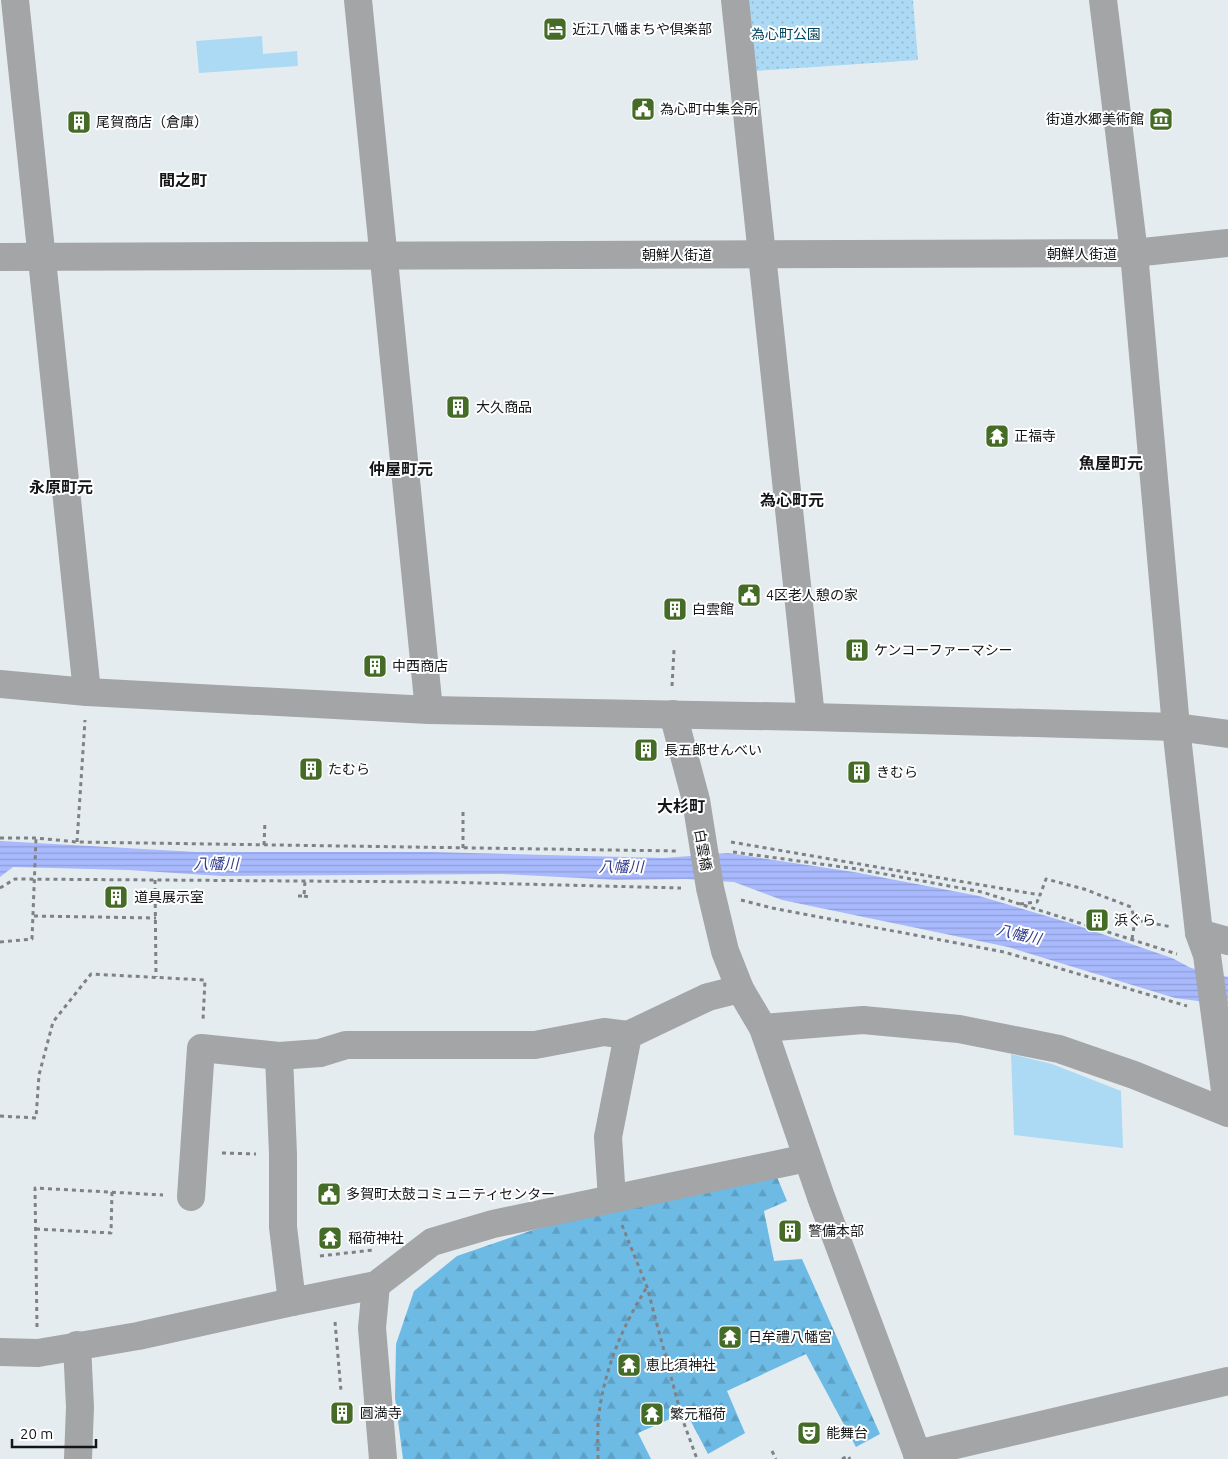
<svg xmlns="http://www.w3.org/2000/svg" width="1228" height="1459" font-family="Ubuntu,'Noto Sans JP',sans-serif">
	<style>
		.green { fill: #acd9f3 }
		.forest { fill: url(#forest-firs) }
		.park { fill: url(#park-dots) }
		.water { fill: url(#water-rules) }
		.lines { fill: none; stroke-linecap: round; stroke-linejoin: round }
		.path { stroke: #7e8285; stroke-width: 3; stroke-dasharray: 4 4; stroke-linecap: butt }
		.minor { stroke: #a3a5a7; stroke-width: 28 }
		.labels { text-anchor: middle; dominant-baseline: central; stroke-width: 4; stroke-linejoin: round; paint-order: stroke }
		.poi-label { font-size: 14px; fill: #131517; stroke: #fff; text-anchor: start }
		.park-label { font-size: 14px; fill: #004561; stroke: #fff }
		.street-label { font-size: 14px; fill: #131517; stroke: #fff }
		.water-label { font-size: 15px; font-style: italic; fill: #333d8b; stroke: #fff }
		.quarter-label { font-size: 16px; font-weight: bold; fill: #131517; stroke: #fff }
	</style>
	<defs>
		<pattern id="forest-firs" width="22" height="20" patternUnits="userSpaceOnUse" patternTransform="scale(1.25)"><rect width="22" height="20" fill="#6dbbe5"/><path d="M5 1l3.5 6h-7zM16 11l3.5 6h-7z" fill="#5ea0c4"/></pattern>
		<pattern id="park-dots" width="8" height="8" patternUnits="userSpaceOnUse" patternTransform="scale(1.25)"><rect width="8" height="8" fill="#acd9f3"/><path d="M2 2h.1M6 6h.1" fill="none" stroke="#93b9d0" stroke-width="1.8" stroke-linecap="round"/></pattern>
		<pattern id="water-rules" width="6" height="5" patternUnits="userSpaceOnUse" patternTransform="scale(1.25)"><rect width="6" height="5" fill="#a8b9fd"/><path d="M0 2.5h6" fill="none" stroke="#909ed8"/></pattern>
	</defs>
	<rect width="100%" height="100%" fill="#e5ecf0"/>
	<g class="green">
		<path d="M262,36L263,54L297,51L298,66L199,73L196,41Z"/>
		<path d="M1011,1054L1052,1064L1121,1091L1123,1148L1014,1135Z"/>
	</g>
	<path class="forest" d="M772,1165L787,1201L764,1211L774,1261L802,1259L880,1434L856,1447L806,1354L727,1391L745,1433L708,1454L686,1412L638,1433L651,1459H403L395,1398L396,1344L414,1291L457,1256L533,1230L753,1175Z"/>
	<path class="park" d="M747,0H913L918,60L756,71Z"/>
	<path class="water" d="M0,841L197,852H432L664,858L728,853L854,872L979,896L1070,923L1172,958L1191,968L1228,977V1005L1175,998L1008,947L782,900L734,882L686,879L617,880L502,874L222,876L128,870L13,867L0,877Z"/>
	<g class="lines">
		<g class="path">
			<path d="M672,686L674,650"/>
			<path d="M463,812V848"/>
			<path d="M0,838H36L77,842L677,851"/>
			<path d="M77,842L85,720"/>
			<path d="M731,842L1040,895L1046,879L1084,889L1131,907L1135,920L1172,927"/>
			<path d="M264,845L265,821"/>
			<path d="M733,852L857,869L982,892L1177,954"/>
			<path d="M155,880L156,977"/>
			<path d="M0,888L15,879L440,882L681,888"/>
			<path d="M298,896H304L305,881"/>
			<path d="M304,896L310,897"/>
			<path d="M741,900L772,908L1004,952L1187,1006"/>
			<path d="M1020,904L1037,902L1040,895"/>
			<path d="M34,916L156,918"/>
			<path d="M1132,939L1135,920"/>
			<path d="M0,942L32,939L36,838"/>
			<path d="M0,1116L36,1118L39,1075L53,1022L91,974L205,980L203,1020"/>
			<path d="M222,1153L256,1154"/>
			<path d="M622,1225L647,1287L682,1418L697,1459"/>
			<path d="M36,1229L111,1233L112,1192"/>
			<path d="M320,1256L373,1250"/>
			<path d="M335,1322L341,1391"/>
			<path d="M37,1327L35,1188L163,1195"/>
			<path d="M772,1451L776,1459"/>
			<path d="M598,1459C598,1444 597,1428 599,1413C605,1368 623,1325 647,1287"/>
			<path d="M842,1459L848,1456L850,1459"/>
		</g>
		<g class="minor">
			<path d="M15,0L87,692"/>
			<path d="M358,0L429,710"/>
			<path d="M735,0L811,717"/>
			<path d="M1103,0L1134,253L1176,727L1199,933L1207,955L1228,1113"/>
			<path d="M0,257L1134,253L1228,243"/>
			<path d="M0,684L87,692L429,710L811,717L1176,727L1228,734"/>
			<path d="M673,714L696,800L710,888L725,951L740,989L763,1028L821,1197L919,1459"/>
			<path d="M1199,933L1228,941"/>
			<path d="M763,1028L863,1020L959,1029L1059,1049L1134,1075L1228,1113"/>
			<path d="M279,1056L283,1154V1227L292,1302"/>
			<path d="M191,1197L201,1048L279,1056L320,1053L346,1045H535L604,1032L628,1035"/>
			<path d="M612,1199L608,1137L628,1035L708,997L740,989"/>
			<path d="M376,1285L372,1328L383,1459"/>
			<path d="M77,1345L80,1407L78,1459"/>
			<path d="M0,1352L38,1353L138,1336L292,1302L376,1285L432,1242L493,1224L807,1158"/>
			<path d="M917,1454L1228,1381"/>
		</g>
	</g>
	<defs>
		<g id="hotel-square" transform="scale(1.25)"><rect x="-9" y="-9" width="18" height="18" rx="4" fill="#456c27" stroke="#fff"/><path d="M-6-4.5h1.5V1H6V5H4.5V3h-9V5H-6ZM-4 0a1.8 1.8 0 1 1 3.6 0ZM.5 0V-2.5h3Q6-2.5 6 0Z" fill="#fff"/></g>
		<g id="civic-square" transform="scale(1.25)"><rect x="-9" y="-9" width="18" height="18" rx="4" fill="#456c27" stroke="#fff"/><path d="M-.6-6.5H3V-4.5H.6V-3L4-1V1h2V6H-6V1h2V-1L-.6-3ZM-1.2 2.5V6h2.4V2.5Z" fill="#fff"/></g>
		<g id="museum-square" transform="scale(1.25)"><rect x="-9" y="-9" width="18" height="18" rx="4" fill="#456c27" stroke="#fff"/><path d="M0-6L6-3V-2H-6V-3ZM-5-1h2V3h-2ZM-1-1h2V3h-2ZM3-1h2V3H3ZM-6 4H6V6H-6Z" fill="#fff"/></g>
		<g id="building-square" transform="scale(1.25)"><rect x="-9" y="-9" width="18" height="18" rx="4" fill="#456c27" stroke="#fff"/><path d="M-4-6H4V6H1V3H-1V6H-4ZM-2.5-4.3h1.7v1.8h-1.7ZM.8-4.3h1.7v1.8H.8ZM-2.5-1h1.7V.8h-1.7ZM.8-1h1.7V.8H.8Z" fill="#fff"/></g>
		<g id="temple-square" transform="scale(1.25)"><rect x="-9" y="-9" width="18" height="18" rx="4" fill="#456c27" stroke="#fff"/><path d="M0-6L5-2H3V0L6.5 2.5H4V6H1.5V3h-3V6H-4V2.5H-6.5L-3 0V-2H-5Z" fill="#fff"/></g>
		<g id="theatre-square" transform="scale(1.25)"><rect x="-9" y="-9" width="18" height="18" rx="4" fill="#456c27" stroke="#fff"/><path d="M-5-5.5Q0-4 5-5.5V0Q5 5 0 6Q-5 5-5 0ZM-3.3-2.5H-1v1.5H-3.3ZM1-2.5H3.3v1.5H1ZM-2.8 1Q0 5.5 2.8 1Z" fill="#fff"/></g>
	</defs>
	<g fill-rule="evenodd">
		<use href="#hotel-square" x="555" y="29"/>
		<use href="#civic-square" x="643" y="109"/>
		<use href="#museum-square" x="1161" y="119"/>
		<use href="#building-square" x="79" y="122"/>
		<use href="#building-square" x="458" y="407"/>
		<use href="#temple-square" x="997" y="436"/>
		<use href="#civic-square" x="749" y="595"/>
		<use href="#building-square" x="675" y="609"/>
		<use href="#building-square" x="857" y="650"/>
		<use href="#building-square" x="375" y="666"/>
		<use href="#building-square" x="646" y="750"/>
		<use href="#building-square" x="311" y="769"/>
		<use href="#building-square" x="859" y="772"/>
		<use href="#building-square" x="116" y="897"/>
		<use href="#building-square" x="1097" y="920"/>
		<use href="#civic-square" x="329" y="1194"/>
		<use href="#building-square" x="790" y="1231"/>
		<use href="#temple-square" x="330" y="1238"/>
		<use href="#temple-square" x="730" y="1337"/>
		<use href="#temple-square" x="629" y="1365"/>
		<use href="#building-square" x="342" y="1413"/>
		<use href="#temple-square" x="652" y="1414"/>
		<use href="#theatre-square" x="809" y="1433"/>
	</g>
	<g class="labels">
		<g class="poi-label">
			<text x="572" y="29">近江八幡まちや倶楽部</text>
			<text x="660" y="109">為心町中集会所</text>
			<text x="1144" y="119" text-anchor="end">街道水郷美術館</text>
			<text x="96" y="122">尾賀商店（倉庫）</text>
			<text x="476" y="407">大久商品</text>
			<text x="1014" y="436">正福寺</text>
			<text x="766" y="595">4区老人憩の家</text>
			<text x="692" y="609">白雲館</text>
			<text x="874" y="650">ケンコーファーマシー</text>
			<text x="392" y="666">中西商店</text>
			<text x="664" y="750">長五郎せんべい</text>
			<text x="328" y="769">たむら</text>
			<text x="876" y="772">きむら</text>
			<text x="134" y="897">道具展示室</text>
			<text x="1114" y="920">浜ぐら</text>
			<text x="346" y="1194">多賀町太鼓コミュニティセンター</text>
			<text x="808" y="1231">警備本部</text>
			<text x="348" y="1238">稲荷神社</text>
			<text x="748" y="1337">日牟禮八幡宮</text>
			<text x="646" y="1365">恵比須神社</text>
			<text x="360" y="1413">圓満寺</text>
			<text x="670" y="1414">繁元稲荷</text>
			<text x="826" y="1433">能舞台</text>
		</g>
		<g class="park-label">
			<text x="786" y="34">為心町公園</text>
		</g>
		<g class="street-label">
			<text x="1082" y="254">朝鮮人街道</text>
			<text x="677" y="255">朝鮮人街道</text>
			<text transform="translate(703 850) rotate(80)">白雲橋</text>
		</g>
		<g class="water-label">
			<text x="216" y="863">八幡川</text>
			<text x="621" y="866">八幡川</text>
			<text transform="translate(1019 934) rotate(13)">八幡川</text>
		</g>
		<g class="quarter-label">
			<text x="183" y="180">間之町</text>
			<text x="1111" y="463">魚屋町元</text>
			<text x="401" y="469">仲屋町元</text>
			<text x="61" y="487">永原町元</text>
			<text x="792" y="500">為心町元</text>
			<text x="681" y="806">大杉町</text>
		</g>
	</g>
	<path d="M12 1439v8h84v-8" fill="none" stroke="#131517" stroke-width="2.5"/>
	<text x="20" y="1439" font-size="15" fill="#131517" stroke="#ffffff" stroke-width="4" paint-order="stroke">20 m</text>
</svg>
